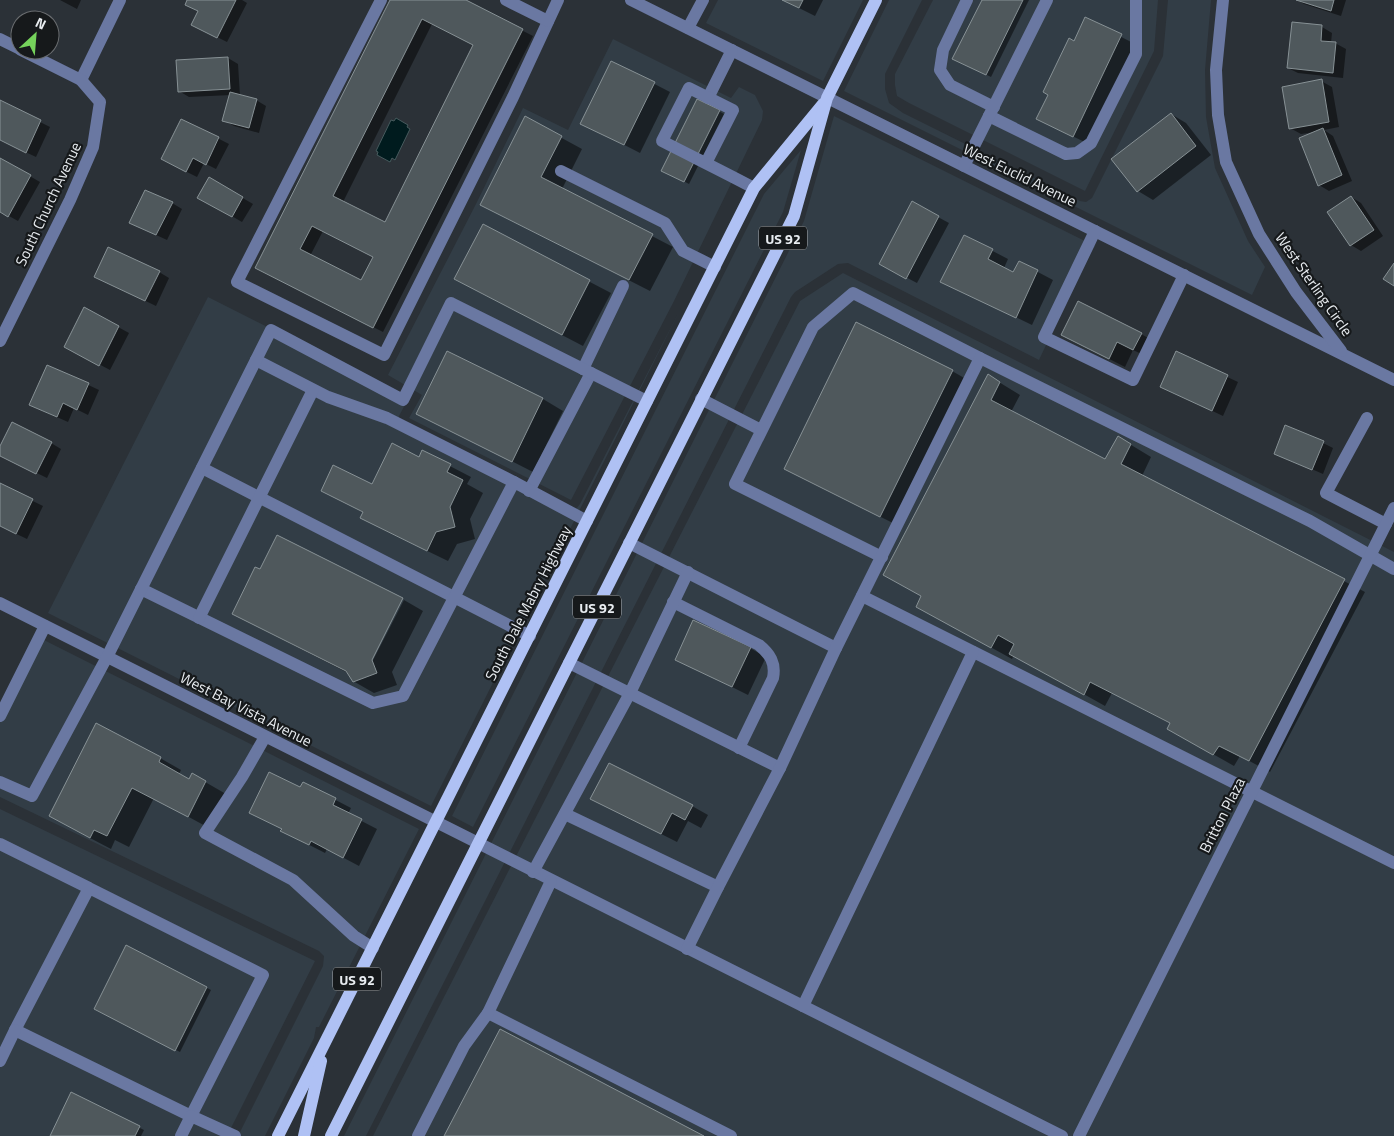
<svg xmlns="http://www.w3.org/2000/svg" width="1394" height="1136" font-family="'Titillium Web',sans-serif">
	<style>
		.built { fill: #323d46 }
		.water { fill: #001b1e; stroke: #465a5d }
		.shadow { fill: #0007; fill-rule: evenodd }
		.building { fill: #4f585c; stroke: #879195; fill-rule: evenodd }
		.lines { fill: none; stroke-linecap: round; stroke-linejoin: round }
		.minor { stroke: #6a78a2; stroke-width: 12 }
		.major { stroke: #afc1f4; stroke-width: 12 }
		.labels { text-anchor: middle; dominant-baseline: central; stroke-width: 4.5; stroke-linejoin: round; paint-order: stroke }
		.shield { fill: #16191b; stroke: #a9adb0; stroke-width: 1 }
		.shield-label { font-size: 14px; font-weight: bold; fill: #e8ecf0 }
		.street-label { font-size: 15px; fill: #e8ecf0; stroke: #16191b }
	</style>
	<rect width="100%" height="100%" fill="#2b3137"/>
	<g class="built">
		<path d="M718,0H863L823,81L706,23Z"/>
		<path d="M889,0H922L885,74V89L889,103L903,113L1080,201L1086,202L1092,198L1163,56L1168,0H1211L1205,70L1206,117L1215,168L1248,241L1265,267L1252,295L844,91Z"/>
		<path d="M933,0H1158L1154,51L1085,191L909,103L897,96L895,85V74Z"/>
		<path d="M613,39L731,98L739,87L755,95L763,111L762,120L674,301L571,500L409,418L422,395L388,375L476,204L523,108L568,130Z"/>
		<path d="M834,116L1095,246L1083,266L1039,360L848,263L838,264L795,292L791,297L366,1136H344L804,221Z"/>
		<path d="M801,150L783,212L473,827L452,816L764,194Z"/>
		<path d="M843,273L1394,552V1136H373L800,301Z"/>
		<path d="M208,297L383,385L408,399L399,416V423L576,509L580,504L681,308L431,806L48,613Z"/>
		<path d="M36,636L419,829L319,1027H316L314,1038L265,1136H238L323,966L324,956L319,951L0,797V708Z"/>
		<path d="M0,809L315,961L227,1136H0Z"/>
	</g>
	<path class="water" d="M396,118L408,125L407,127L410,129L395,160L392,158L390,162L377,155L378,152L376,151L391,120L394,121Z"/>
	<g class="shadow">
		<path d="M60,0H81L77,9Z"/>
		<path d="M189,0H242L247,3L227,42L203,30L199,11Z"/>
		<path d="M391,0H463L533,36L383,332L266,273ZM432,24L474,45L385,223L343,202ZM323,231L374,257L362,282L310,256Z"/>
		<path d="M783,0H823L815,16Z"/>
		<path d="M983,0H1029L991,77L959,61Z"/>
		<path d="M1297,0H1346L1341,16L1304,4Z"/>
		<path d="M1086,19L1137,45L1089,144L1053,127L1074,42Z"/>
		<path d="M1322,27L1332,33L1331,43H1335L1346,49L1343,78L1298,73L1288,68Z"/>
		<path d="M228,58L238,64L240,96L256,100L266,106L259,133L234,126L224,120L231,95L189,97L179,91Z"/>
		<path d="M612,62L670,92L640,153L582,123Z"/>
		<path d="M1321,81L1332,87L1339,127L1324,130L1333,136L1352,181L1329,191L1319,185L1315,132L1301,134L1290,128Z"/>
		<path d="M698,100L724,114L689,184L663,170Z"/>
		<path d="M0,102L50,127L36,157L0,140Z"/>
		<path d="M1171,114L1186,123L1211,155L1153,200L1138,191Z"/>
		<path d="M525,118L582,149L562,189L673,247L650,291L503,216Z"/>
		<path d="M182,120L229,144L216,169L204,163L197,177L173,165Z"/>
		<path d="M0,159L40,182L18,221L0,211Z"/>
		<path d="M210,179L253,204L242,222L199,197Z"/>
		<path d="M1351,197L1361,203L1383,236L1361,251L1351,245Z"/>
		<path d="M172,203L182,209L167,240L141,228Z"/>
		<path d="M912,203L949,223L917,283L890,269Z"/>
		<path d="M483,226L611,293L583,346L477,291Z"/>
		<path d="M964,236L1008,259L1004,268L1014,274L1019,262L1053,280L1032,325L942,282Z"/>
		<path d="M159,272L169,278L156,306L96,277Z"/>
		<path d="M85,309L129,333L110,370L76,352Z"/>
		<path d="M1141,334L1157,343L1150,358L1133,350L1125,367L1078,343Z"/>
		<path d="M448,352L543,399L563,411L533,472L418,413Z"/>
		<path d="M1176,353L1238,382L1223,416L1162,387Z"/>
		<path d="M48,366L99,390L88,415L74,408L68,422L41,410Z"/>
		<path d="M952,371L973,383L901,527L806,480Z"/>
		<path d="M989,376L1020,395L1011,412L1105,461L1118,437L1151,457L1142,476L1365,592L1270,772L1240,756L1234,766L1169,729L1171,724L1112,693L1105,706L1014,655L1012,659L938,618L922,596Z"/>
		<path d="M51,443L61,449L47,478L0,455V449Z"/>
		<path d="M1323,443L1333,448L1323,474L1275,453Z"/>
		<path d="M423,452L471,477L467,484L483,493L470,519L475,539L457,544L448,561L382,529L361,517L364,513L322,490L372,486L419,459Z"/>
		<path d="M0,485L43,506L27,539L0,526Z"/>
		<path d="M404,600L423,611L392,672L397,685L374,693L353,681L348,673L254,625L370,666Z"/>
		<path d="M750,648L766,657L748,695L676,659Z"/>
		<path d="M160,758L181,770L179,774L190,780L193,775L226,794L209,828L154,798L129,847L115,840L111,849L71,828Z"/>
		<path d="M303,783L351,808L348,814L377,829L359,866L327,849L325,853L282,831Z"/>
		<path d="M592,799L692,806L708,815L701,828L688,821L677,842Z"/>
		<path d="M207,988L211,990L180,1052L100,1012Z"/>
		<path d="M71,1094L144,1130L141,1136H51Z"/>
	</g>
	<g class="building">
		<path d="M187,0H236L217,38L191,25L198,11L185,5Z"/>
		<path d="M390,0H466L523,29L373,328L255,268ZM422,19L473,45L385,222L333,196ZM312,226L373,257L361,280L300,249Z"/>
		<path d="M782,0H803L799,8Z"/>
		<path d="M982,0H1023L986,75L952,59Z"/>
		<path d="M1296,0H1334L1331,11Z"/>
		<path d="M1085,17L1122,34L1073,137L1036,119L1048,95L1043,92L1069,38L1074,41Z"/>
		<path d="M1292,22L1322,25L1321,41L1336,42L1333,73L1287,68Z"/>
		<path d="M228,57L230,89L178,92L176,60Z"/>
		<path d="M611,61L655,82L624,145L580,124Z"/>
		<path d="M1322,79L1329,122L1289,129L1282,87Z"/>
		<path d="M230,92L257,99L249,128L222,121Z"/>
		<path d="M697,99L720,110L684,182L661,171Z"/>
		<path d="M0,100L41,120L26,153L0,140Z"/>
		<path d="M1171,113L1196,146L1137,192L1111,159Z"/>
		<path d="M525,116L562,136L541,177L653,234L629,280L480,205Z"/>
		<path d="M181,119L219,137L206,165L193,158L186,172L161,159Z"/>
		<path d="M1323,128L1342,175L1318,186L1299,138Z"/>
		<path d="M0,158L31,175L8,217L0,212Z"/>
		<path d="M209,177L243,197L232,217L197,198Z"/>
		<path d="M145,190L173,202L156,235L129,223Z"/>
		<path d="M1351,196L1374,230L1350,246L1327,212Z"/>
		<path d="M912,201L939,216L906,279L879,264Z"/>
		<path d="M483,224L590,280L562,335L454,279Z"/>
		<path d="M964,235L993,249L988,259L1013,272L1019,261L1038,270L1016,318L940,282Z"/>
		<path d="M108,247L160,271L145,301L94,277Z"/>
		<path d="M1394,263V286L1383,279Z"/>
		<path d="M1078,301L1142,333L1133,350L1117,342L1109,359L1061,335Z"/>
		<path d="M84,307L119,326L99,366L64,347Z"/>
		<path d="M856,322L953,370L880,517L784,469Z"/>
		<path d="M447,351L543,398L512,462L416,414Z"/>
		<path d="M1176,351L1228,375L1212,411L1160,387Z"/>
		<path d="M47,365L89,383L77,410L63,403L57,417L29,405Z"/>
		<path d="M988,374L1000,382L991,400L1105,459L1118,436L1131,444L1121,464L1345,579L1249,761L1219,746L1213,755L1167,729L1170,723L1090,682L1084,695L1009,654L1014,644L998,635L991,648L916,607L921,596L883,575Z"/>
		<path d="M12,422L52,442L36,474L0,456V446Z"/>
		<path d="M1285,425L1324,441L1312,470L1274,454Z"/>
		<path d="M392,443L419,457L422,450L451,464L447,472L463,480L450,507L455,527L436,532L427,551L360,518L363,512L321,491L333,465L372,484Z"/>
		<path d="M0,483L33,499L16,534L0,526Z"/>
		<path d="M277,535L403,598L372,660L377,673L353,682L346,671L232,614L255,567L260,569Z"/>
		<path d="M693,620L751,647L732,687L675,660Z"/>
		<path d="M96,723L161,757L159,762L189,779L192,773L206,781L188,817L132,788L107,836L94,830L90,838L49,816Z"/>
		<path d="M609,763L693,805L685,820L672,813L661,834L590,799Z"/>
		<path d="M269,772L300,787L303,782L336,798L333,805L362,819L343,858L311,841L309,845L280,831L282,829L249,813Z"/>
		<path d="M126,945L207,987L175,1051L94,1009Z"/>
		<path d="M500,1029L704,1136H444Z"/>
		<path d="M71,1092L140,1126L135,1136H50Z"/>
	</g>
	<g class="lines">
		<g class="minor">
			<path d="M381,0L237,282L384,355L513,97L558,0"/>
			<path d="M506,0L548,21"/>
			<path d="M631,0L1394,380"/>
			<path d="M967,0L943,50L940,70L950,85L994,107"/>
			<path d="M1223,0L1216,70L1218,115L1226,162L1259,234L1296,292L1341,351"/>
			<path d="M688,28L703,0"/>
			<path d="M0,39L20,49"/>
			<path d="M81,80L120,0"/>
			<path d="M708,98L732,50"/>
			<path d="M989,116L1066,154L1077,153L1091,143L1136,54V0"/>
			<path d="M706,163L733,110L689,88L662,141C693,157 724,172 754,188"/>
			<path d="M964,166L1047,0"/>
			<path d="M561,171L665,223L683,251L715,267"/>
			<path d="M1095,231L1044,337L1133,380L1184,275"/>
			<path d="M0,341L70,200L93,147L100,102L81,80L21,50"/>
			<path d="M256,360L328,397L387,418L514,482"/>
			<path d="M583,369L623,286"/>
			<path d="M701,399L761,430"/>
			<path d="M1367,418L1326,493L1386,524"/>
			<path d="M202,468L530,636"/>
			<path d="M529,491L591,373"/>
			<path d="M629,543L836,648"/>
			<path d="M882,557L735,484L813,327L853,293L980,358L1310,521L1394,569"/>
			<path d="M141,589L373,703L403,696L514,482L587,521"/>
			<path d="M862,596L1394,863"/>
			<path d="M673,602L759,645C770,654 776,663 773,678L739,748"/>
			<path d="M0,603L1062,1136"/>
			<path d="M199,618L313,390"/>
			<path d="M569,663L780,768"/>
			<path d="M0,716L45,626"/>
			<path d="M265,737L242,777L205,833L293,880L354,936L373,948"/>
			<path d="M0,782L32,796L107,657L271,330L403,400L451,303L647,401"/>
			<path d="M565,814L718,887"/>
			<path d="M0,844L89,888L15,1030L191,1116L263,975L89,888"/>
			<path d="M533,872L630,693L688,572"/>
			<path d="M551,881L488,1013L731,1136"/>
			<path d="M687,949L718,887L780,768L836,648L980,358"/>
			<path d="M803,1006L973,652"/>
			<path d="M0,1061L15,1030"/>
			<path d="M181,1136L191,1116L235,1136"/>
			<path d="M418,1136L464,1046L488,1013"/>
			<path d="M1079,1136L1394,508"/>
		</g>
		<g class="major">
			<path d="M278,1136L754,188L823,104"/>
			<path d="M304,1136L321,1061"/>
			<path d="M331,1136L794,216L827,98L876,0"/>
		</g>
	</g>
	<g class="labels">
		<g class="shield">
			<rect x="759" y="226.5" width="48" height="23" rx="4"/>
			<rect x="573" y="595.5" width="48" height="23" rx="4"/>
			<rect x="333" y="967.5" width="48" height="23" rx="4"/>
		</g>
		<g class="shield-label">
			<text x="783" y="238">US 92</text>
			<text x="597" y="607">US 92</text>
			<text x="357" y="979">US 92</text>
		</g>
		<g class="street-label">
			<text transform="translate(1020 175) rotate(26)">West Euclid Avenue</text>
			<text transform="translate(48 204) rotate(-65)">South Church Avenue</text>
			<text transform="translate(1314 284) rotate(55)">West Sterling Circle</text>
			<text transform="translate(528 603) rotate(-63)">South Dale Mabry Highway</text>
			<text transform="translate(246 709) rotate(27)">West Bay Vista Avenue</text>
			<text transform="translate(1222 815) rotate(-63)">Britton Plaza</text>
		</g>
	</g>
	<g transform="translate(35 35) rotate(26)"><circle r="24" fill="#16191b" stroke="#6a6d70"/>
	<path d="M0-4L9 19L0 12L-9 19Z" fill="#75d25b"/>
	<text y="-8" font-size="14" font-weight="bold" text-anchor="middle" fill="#e8ecf0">N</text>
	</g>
</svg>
